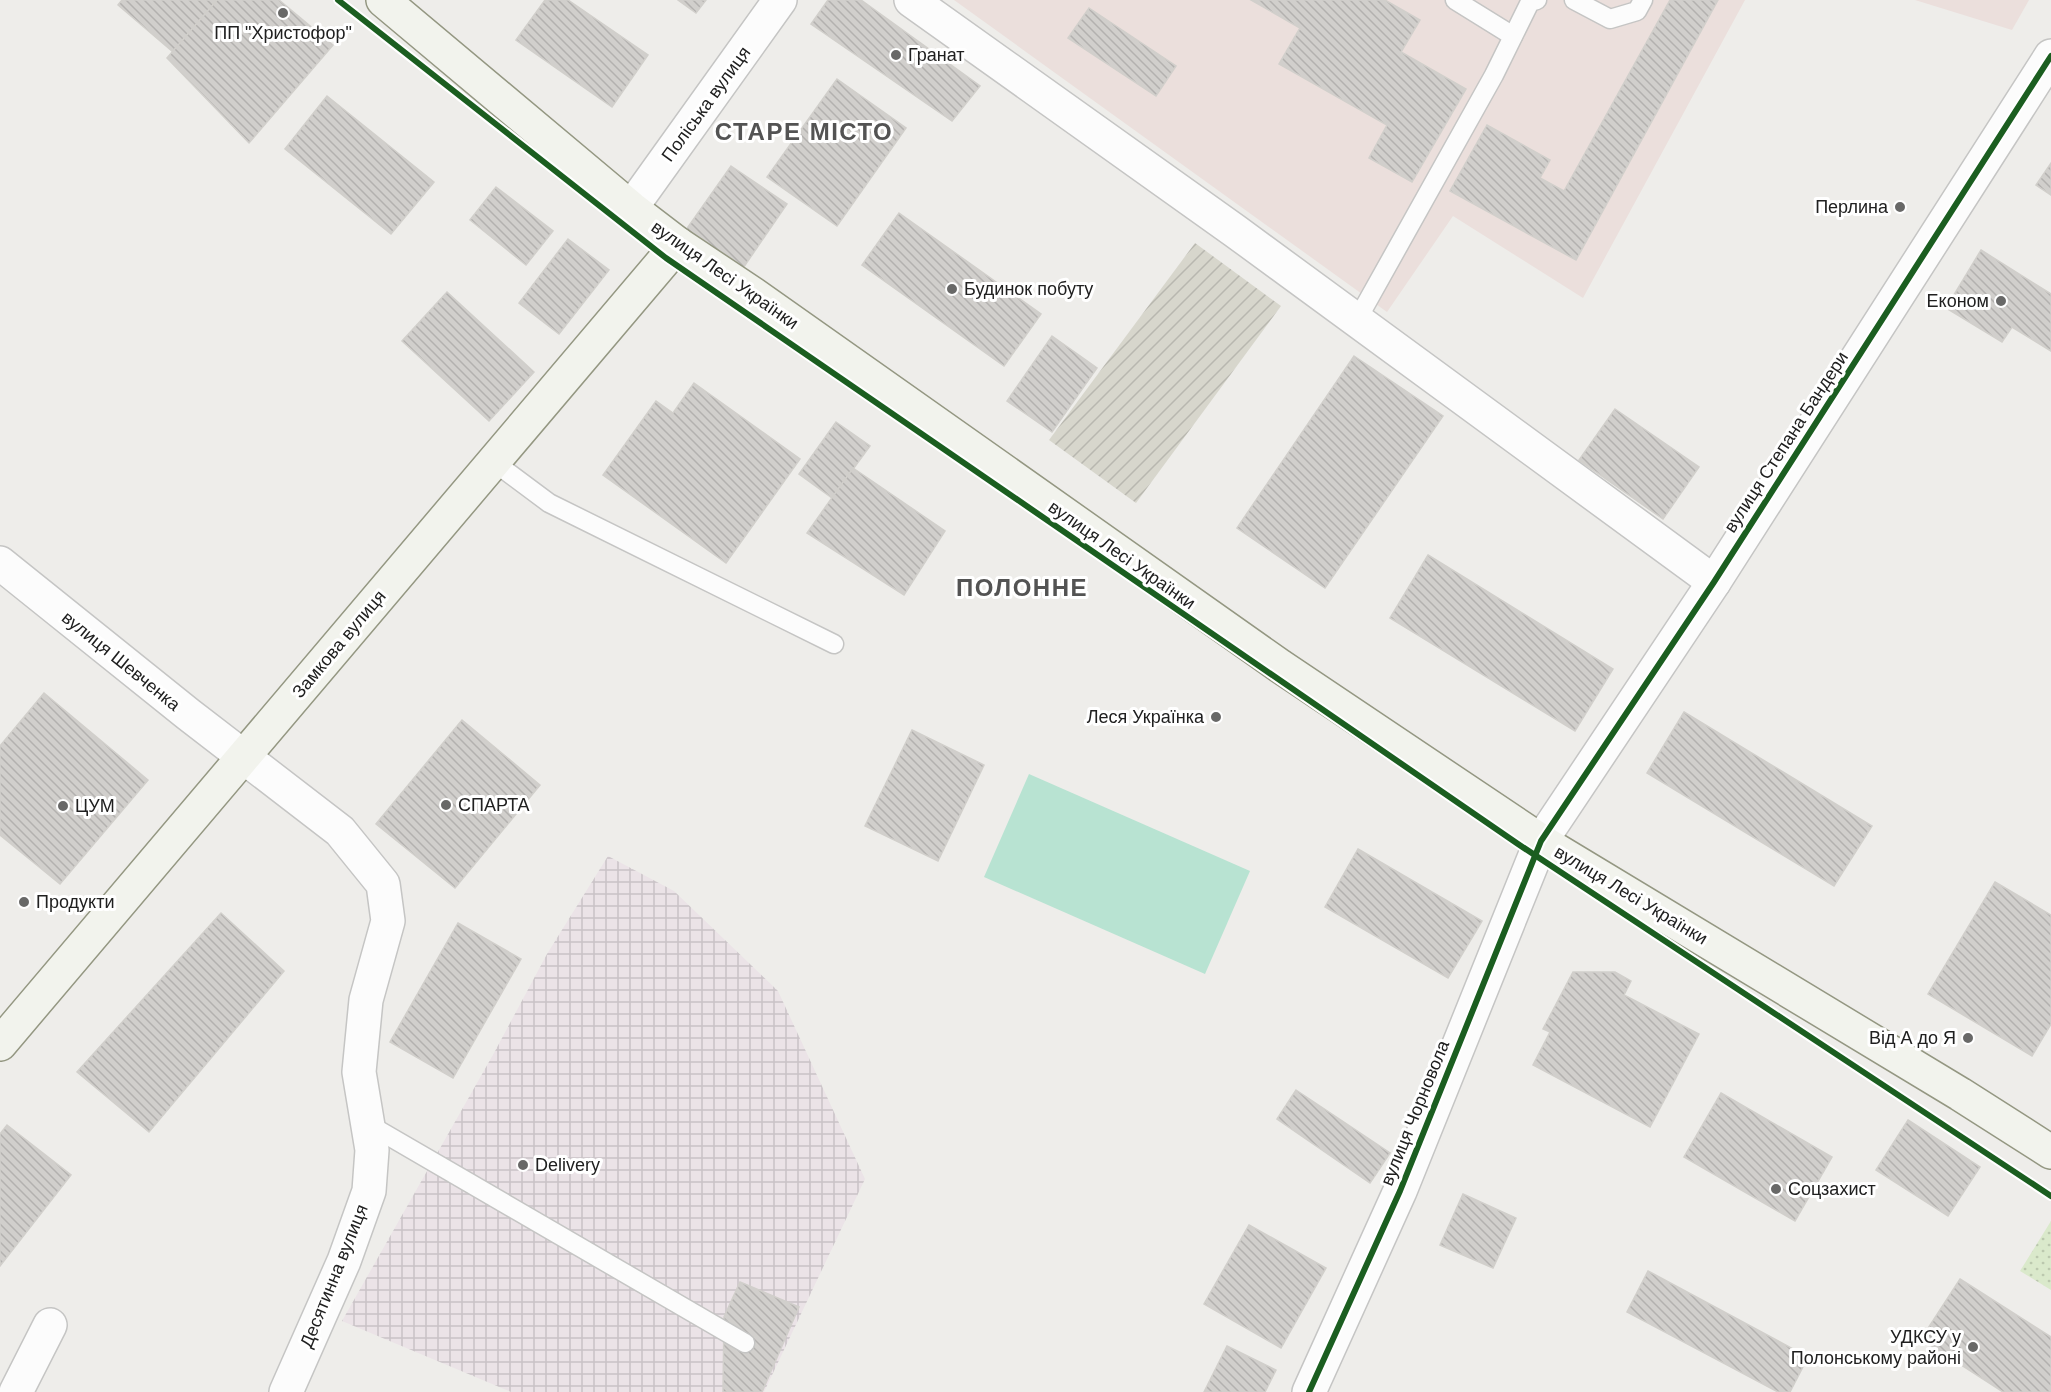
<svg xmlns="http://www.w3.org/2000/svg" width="2051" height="1392" font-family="Arial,sans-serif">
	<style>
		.commercial { fill: #ebdfdc }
		.industrial { fill: url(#industrial-grid) }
		.construction { fill: url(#construction-furrows) }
		.grass { fill: url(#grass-dots) }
		.pitch { fill: #b8e3d2 }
		.building { fill: url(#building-back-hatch); stroke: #d1cfcb; stroke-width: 1.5 }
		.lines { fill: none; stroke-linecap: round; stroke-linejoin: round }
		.lane-casing { stroke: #c5c5c4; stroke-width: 21 }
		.street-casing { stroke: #c5c5c4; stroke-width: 36 }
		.secondary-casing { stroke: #949782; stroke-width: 36 }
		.lane { stroke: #fcfcfc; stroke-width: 18 }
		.street { stroke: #fcfcfc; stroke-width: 33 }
		.secondary { stroke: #f2f3ed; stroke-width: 33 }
		.cycleway-casing { stroke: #fff; stroke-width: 10 }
		.cycleway { stroke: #1b5e20; stroke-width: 6 }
		.poi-dot { fill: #686867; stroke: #fff; stroke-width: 2 }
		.labels { text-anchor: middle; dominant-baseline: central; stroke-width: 6; stroke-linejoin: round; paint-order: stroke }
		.poi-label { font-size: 18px; fill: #202020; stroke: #fff; text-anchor: start }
		.street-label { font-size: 18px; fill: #202020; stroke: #fff }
		.district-label { font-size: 24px; font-weight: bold; letter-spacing: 1.5px; fill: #535353; stroke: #fff }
	</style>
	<defs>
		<pattern id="industrial-grid" width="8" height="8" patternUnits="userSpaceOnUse" patternTransform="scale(1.5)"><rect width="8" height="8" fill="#ebe3e7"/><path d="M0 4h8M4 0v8" fill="none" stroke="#c9c2c6"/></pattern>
		<pattern id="construction-furrows" width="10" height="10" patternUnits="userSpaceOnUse" patternTransform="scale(1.5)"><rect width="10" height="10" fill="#d7d6cc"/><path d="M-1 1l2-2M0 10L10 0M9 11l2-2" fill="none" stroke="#b8b7af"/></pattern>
		<pattern id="grass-dots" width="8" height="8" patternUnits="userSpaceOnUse" patternTransform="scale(1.5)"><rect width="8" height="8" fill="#dae9cb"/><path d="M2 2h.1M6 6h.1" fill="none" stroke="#bbc8ae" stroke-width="1.8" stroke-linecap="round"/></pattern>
		<pattern id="building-back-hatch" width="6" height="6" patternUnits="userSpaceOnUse" patternTransform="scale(1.5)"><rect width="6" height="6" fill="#d1cfcc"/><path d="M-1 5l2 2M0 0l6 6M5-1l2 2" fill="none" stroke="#b3b1af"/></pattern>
	</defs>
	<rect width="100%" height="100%" fill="#eeedea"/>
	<g class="commercial">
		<path d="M954,0H1745L1583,298L1453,216L1387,312Z"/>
		<path d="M1915,0H2029L2012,30Z"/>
	</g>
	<path class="industrial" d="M608,856L674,891L778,991L865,1179L764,1392H511L342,1321L494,1053L547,954Z"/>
	<path class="construction" d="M1195,243L1281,306L1136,503L1049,440Z"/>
	<path class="grass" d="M2051,1221V1290L2020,1271Z"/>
	<path class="pitch" d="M1029,774L1250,871L1205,974L984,877Z"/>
	<g class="building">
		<path d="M122,0H217L173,52L118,5Z"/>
		<path d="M217,0H279L333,45L249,143L167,58Z"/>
		<path d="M545,0H568L648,55L612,107L516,40Z"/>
		<path d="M678,0H706L696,13Z"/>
		<path d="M828,0H861L980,86L952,121L811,24Z"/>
		<path d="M1251,0H1385L1420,20L1401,52L1466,89L1412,182L1369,158L1387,125L1279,64L1300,28Z"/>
		<path d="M1670,0H1718L1576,260L1450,191L1487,125L1550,160L1540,178L1564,191Z"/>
		<path d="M1089,8L1176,66L1156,96L1068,38Z"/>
		<path d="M837,79L906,128L837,226L767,177Z"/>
		<path d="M327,96L434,182L391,234L285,149Z"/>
		<path d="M2051,163V195L2036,185Z"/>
		<path d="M731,166L787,204L739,274L683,234Z"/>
		<path d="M496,187L553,231L526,265L470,220Z"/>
		<path d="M899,213L1041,314L1004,366L862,265Z"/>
		<path d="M568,239L609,270L559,334L519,303Z"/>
		<path d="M1981,250L2051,294V351L2012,327L2002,342L1946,308Z"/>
		<path d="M447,292L534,372L489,421L402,341Z"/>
		<path d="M1052,336L1097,368L1052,432L1007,401Z"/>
		<path d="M1354,356L1443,416L1325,588L1237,528Z"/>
		<path d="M694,383L800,459L726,563L603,475L656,401L673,413Z"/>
		<path d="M1615,409L1699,467L1663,519L1579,460Z"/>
		<path d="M836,422L870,446L832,498L799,474Z"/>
		<path d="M853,468L945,531L904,595L807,533Z"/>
		<path d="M1428,555L1613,669L1575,731L1390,618Z"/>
		<path d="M44,693L148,780L60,884L0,835V746Z"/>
		<path d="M1684,712L1872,826L1834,886L1647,773Z"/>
		<path d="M462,720L540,785L455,888L376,824Z"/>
		<path d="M912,730L984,765L938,861L865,826Z"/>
		<path d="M1358,849L1482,921L1448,978L1325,907Z"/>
		<path d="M1995,882L2051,915V1024L2032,1056L1928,994Z"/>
		<path d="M221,913L284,971L149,1132L77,1072Z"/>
		<path d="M458,923L521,959L453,1078L390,1042Z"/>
		<path d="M1573,972H1615L1631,981L1624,995L1699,1034L1650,1127L1533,1065L1550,1032L1543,1029Z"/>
		<path d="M1296,1090L1390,1153L1370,1183L1277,1119Z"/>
		<path d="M1721,1093L1832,1157L1795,1221L1684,1157Z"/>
		<path d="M1908,1120L1980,1167L1948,1216L1876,1170Z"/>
		<path d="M7,1125L71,1175L0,1266V1134Z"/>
		<path d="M1463,1194L1516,1218L1493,1268L1440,1245Z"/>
		<path d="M1249,1225L1326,1268L1281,1348L1204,1304Z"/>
		<path d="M1648,1271L1808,1357L1790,1392H1778L1627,1312Z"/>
		<path d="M1960,1279L2051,1337V1392H2003L1921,1339Z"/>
		<path d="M740,1282L799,1307L762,1392H723L724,1317Z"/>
		<path d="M1227,1346L1276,1370L1265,1392H1204Z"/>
	</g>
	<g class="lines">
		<g class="lane-casing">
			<g id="lane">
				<path d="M1455,0L1513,36"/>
				<path d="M1574,0L1610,19L1637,11L1643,0"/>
				<path d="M1357,320L1494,75L1530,2L1537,0"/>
				<path d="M494,462L549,503L834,644"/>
				<path d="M368,1124L745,1343"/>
			</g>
		</g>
		<g class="street-casing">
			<g id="street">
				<path d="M911,0L1235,231L1714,582"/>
				<path d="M631,208L780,0"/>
				<path d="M0,563L188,714L340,831L383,884L388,921L366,1000L359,1072L372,1150L369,1191L344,1261L286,1392"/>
				<path d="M16,1392L50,1325"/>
				<path d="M1309,1392L1400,1191L1541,841L1714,582L2051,56"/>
			</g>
		</g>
		<g class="secondary-casing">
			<g id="secondary">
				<path d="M383,0L631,208L678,244L753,294L1280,666L1541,841L1960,1094L2051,1152"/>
				<path d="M0,1044L678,244"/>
			</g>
		</g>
		<use href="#lane" class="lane"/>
		<use href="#street" class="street"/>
		<use href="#secondary" class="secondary"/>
		<g class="cycleway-casing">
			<g id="cycleway">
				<path d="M338,0L666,258L1518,844L2051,1196"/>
				<path d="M1309,1392L1400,1191L1541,841L1714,582L2051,56"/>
			</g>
		</g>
		<use href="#cycleway" class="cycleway"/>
	</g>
	<g class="poi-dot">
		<circle cx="283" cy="13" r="6"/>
		<circle cx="896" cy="55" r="6"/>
		<circle cx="1900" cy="207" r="6"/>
		<circle cx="952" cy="289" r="6"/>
		<circle cx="2001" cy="301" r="6"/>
		<circle cx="1216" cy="717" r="6"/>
		<circle cx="446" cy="805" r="6"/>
		<circle cx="63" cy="806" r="6"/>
		<circle cx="24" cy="902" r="6"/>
		<circle cx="1968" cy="1038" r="6"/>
		<circle cx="523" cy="1165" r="6"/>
		<circle cx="1776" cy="1189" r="6"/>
		<circle cx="1973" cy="1347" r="6"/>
	</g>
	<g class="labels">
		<g class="poi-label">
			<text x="283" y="33" text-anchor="middle">ПП "Христофор"</text>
			<text x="908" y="55">Гранат</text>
			<text x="1888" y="207" text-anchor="end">Перлина</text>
			<text x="964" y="289">Будинок побуту</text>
			<text x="1989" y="301" text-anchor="end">Економ</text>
			<text x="1204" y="717" text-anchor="end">Леся Українка</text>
			<text x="458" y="805">СПАРТА</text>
			<text x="75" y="806">ЦУМ</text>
			<text x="36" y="902">Продукти</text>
			<text x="1956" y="1038" text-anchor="end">Від А до Я</text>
			<text x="535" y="1165">Delivery</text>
			<text x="1788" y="1189">Соцзахист</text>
			<text x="1961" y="1337" text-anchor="end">УДКСУ у<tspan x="1961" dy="21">Полонському районi</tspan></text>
		</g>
		<g class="street-label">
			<text transform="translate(706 104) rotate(-54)">Поліська вулиця</text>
			<text transform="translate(725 275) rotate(35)">вулиця Лесі Українки</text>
			<text transform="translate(1786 442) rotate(-57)">вулиця Степана Бандери</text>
			<text transform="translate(1122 555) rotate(35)">вулиця Лесі Українки</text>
			<text transform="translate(339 644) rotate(-50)">Замкова вулиця</text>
			<text transform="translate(121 661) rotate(39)">вулиця Шевченка</text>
			<text transform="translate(1631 895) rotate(31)">вулиця Лесі Українки</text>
			<text transform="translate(1415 1113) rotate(-68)">вулиця Чорновола</text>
			<text transform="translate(334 1276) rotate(-68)">Десятинна вулиця</text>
		</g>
		<g class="district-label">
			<text x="804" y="131">СТАРЕ МІСТО</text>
			<text x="1022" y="587">ПОЛОННЕ</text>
		</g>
	</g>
</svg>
